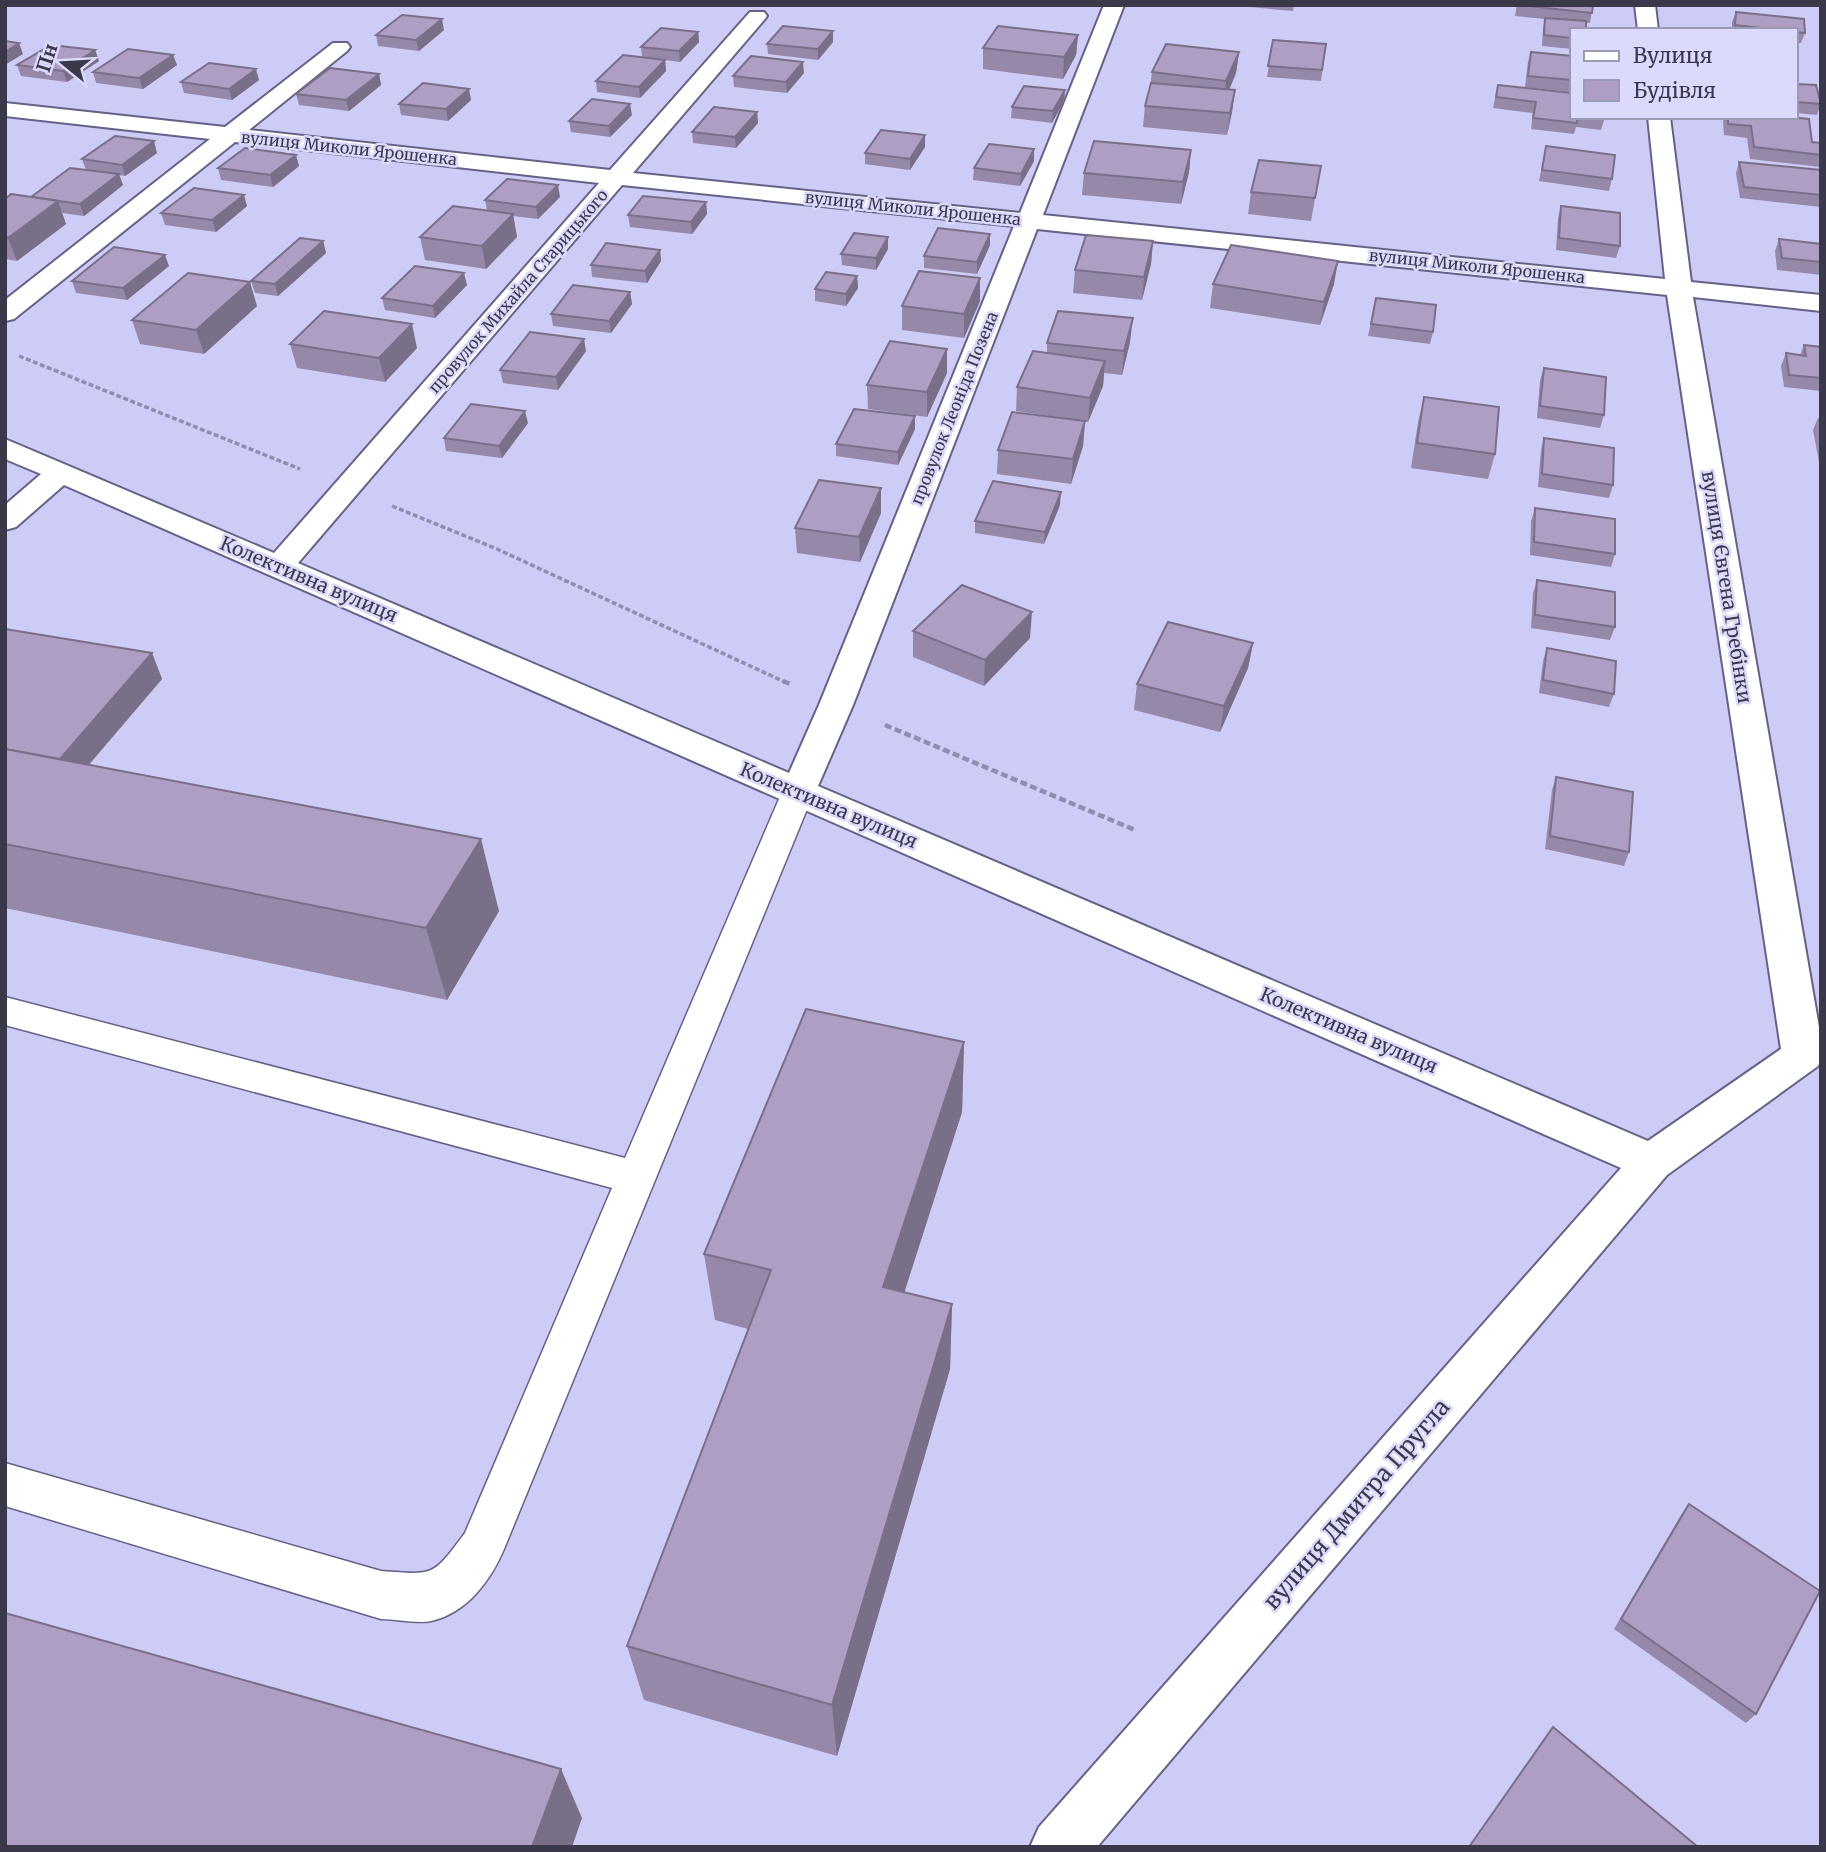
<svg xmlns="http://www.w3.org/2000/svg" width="1826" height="1852" font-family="Merriweather,serif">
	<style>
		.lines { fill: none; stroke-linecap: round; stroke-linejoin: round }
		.service-casing { stroke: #646287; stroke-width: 3 }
		.minor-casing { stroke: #646287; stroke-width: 4 }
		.path-far1 { stroke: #8f8ead; stroke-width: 3.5; stroke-dasharray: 5 2.5; stroke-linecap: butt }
		.path { stroke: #8f8ead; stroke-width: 4.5; stroke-dasharray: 7 3.5; stroke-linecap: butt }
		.service { fill: #fff; fill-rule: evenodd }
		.minor { fill: #fff; fill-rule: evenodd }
		.wall { fill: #9688a9 }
		.shaded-wall { fill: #7a6f89 }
		.building { fill: #af9ec4; stroke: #7a6f89; stroke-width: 2 }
		.labels { text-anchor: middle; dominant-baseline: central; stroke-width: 5; stroke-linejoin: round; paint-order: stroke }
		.far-street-label { font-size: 16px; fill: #3a394a; stroke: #dbdafc }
		.street-label { font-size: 19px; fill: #3a394a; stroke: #dbdafc }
		.near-street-label { font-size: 23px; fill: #3a394a; stroke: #dbdafc }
	</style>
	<rect width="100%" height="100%" fill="#cdccf6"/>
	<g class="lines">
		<g class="service-casing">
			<path id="service" d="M798,781L809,784L814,792L504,1549C491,1580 467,1613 431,1621C417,1624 396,1619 381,1619L5,1506V1463L381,1571C435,1575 432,1577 465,1533L612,1188L5,1025V997L625,1158L782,792L787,784Z"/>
		</g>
		<g class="minor-casing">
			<g id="minor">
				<path d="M1104,5H1124L1043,215L1665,279L1648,117H1670L1691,282L1821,295V311L1693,297L1821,1039V1060L1818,1066L1667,1175L1097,1847H1030L1039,1827L1621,1168L64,485L16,527L5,530V505L41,474L5,459V439L274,553L599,183L235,142L14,319L5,321V300L210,139L5,116V103L225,127L333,43H347L350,47L347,51L249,130L610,170L750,12H764L767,16L764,20L633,173L1020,213ZM622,185L1014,226L819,705L789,773L298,563ZM1037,229L1667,295L1781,1049L1648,1141L818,786L853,705Z"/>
				<path d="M1635,5H1655L1658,30H1638Z"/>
			</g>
		</g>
		<g class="path-far1">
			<path d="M19,356L300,469"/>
			<path d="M392,506L497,549L787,683"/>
		</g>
		<g class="path">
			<path d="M783,681L790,684"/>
			<path d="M885,725L1135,830"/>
		</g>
		<use href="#service" class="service"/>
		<use href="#minor" class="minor"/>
	</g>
	<g class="wall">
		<path d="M1227,5H1294L1293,11Z"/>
		<path d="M1517,5H1593L1590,23H1586L1572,30V49L1542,46L1543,28L1545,19L1515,16Z"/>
		<path d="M1736,12L1804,19L1805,33L1801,43H1796V30H1732V22Z"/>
		<path d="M444,30L419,51L378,46L376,35Z"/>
		<path d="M698,32L699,42L680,62L665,60L666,71L640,98L597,92L596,81L642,57L641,47Z"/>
		<path d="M1078,35L1076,55L1063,79L983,69V48Z"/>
		<path d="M1273,40L1326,44L1321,81L1267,77Z"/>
		<path d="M833,42L818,60L768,54L767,44Z"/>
		<path d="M95,50L99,61L67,82L21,76L17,65Z"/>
		<path d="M1239,52L1236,73L1229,90H1235L1232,112L1227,135L1143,127L1145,106L1150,87L1152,72Z"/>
		<path d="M1531,52L1572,56V92L1525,87L1528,62Z"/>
		<path d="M173,55L177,65L143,89L96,83L93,72Z"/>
		<path d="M804,73L787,93L734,87L733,76Z"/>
		<path d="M379,74L381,85L349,111L299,105L296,94Z"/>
		<path d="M259,80L232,100L184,93L181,82Z"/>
		<path d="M1796,84L1821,104L1817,115L1796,113Z"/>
		<path d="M1498,85L1572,117H1605L1601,130L1576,127L1574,134L1531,129L1533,113L1493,108Z"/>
		<path d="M1065,90L1064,101L1052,123L1011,118L1012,107Z"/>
		<path d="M471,100L448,121L401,115L399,104Z"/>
		<path d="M757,112L758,123L736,148L693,143L692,132Z"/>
		<path d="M632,115L610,137L571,132L569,121Z"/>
		<path d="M1725,117H1790L1812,142L1821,143V167L1750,159L1747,138L1724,135L1723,121Z"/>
		<path d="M1546,146L1612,179L1609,191L1539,181Z"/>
		<path d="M925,147L910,170L865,164V153Z"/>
		<path d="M1191,150L1189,172L1181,204L1082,195L1084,173Z"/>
		<path d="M157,153L125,176L119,175L123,185L84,216L62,213L66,224L17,261L5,259V199L30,197L86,170L82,159Z"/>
		<path d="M296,155L299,166L273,187L221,180L218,168Z"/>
		<path d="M1034,161L1020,186L973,180L974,168Z"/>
		<path d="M1739,162L1821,170V207L1740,198L1736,173Z"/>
		<path d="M1321,166L1311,221L1248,214L1251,192Z"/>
		<path d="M560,197L538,219L513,216L517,237L486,269L425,260L420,237L487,210L485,200Z"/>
		<path d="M706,202L707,214L692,234L630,227L628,215Z"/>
		<path d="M247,206L216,232L165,225L161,213Z"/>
		<path d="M1561,206L1620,246L1616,258L1556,250L1558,218Z"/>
		<path d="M1779,239L1821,244V275L1777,270L1775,251Z"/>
		<path d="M323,241L326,253L278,296L255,293L251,281Z"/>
		<path d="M1153,241L1151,264L1142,300L1073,293L1075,270Z"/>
		<path d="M990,245L977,274L924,268V256Z"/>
		<path d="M888,249L876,270L842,265L841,254Z"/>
		<path d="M660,250L661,261L647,283L592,277L591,265Z"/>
		<path d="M169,266L127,300L76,293L72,281Z"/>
		<path d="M857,276L858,288L846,306L815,301V289Z"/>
		<path d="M1213,284H1334L1320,325L1210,308Z"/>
		<path d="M467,285L435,318L385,310L382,298Z"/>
		<path d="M630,292L632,304L611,333L553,326L551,314Z"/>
		<path d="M1376,298L1433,332L1430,344L1368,336Z"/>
		<path d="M980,301L964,338L902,330V306Z"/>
		<path d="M257,306L204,354L140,344L132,320Z"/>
		<path d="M1130,342L1122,375L1104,373L1103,386L1088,422H1085L1083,446L1071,484L997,474L998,450L1075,420L1016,411L1017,387L1047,353V343Z"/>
		<path d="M290,344L417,348L385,382L297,368Z"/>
		<path d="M1804,345L1821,347V391L1784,387L1781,366L1786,353L1800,355Z"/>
		<path d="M947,349V373L927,417L868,409L867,385Z"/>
		<path d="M586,351L558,390L503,383L500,370Z"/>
		<path d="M1544,368L1604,415L1600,428L1537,418L1540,380Z"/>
		<path d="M1424,397L1495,454L1488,479L1411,468L1418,422Z"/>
		<path d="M915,416V429L898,465L836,456V444Z"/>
		<path d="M1818,418H1821V462H1819L1813,430Z"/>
		<path d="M528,423L502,458L446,451L444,438Z"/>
		<path d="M1544,438L1613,485L1609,498L1538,487L1541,450Z"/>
		<path d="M1060,505L1044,544L975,533V521Z"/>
		<path d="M1535,508L1615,554L1611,567L1530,555L1531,521Z"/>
		<path d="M881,513L860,562L797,553L795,528Z"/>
		<path d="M1537,580L1615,627L1610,640L1531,628L1533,593Z"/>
		<path d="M5,629L152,653L162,679L89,765L499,911L447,1000L5,908Z"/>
		<path d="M913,631L1030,638L984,686L913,657Z"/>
		<path d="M1253,643L1248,668L1220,732L1134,710L1137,684Z"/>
		<path d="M1547,648L1614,694L1609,707L1539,693L1543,661Z"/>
		<path d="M1556,777L1629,852L1624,866L1545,849L1552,790Z"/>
		<path d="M964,1042L962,1112L904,1292L952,1304L950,1369L837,1756L644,1700L627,1646L748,1329L715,1320L704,1254Z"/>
		<path d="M1689,1504L1756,1714L1746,1723L1614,1629L1681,1515Z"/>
	</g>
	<g class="shaded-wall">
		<path d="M442,19L444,30L419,51L416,40Z"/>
		<path d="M833,31V42L818,60V49Z"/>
		<path d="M698,32L699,42L680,62L679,51Z"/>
		<path d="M1078,35L1076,55L1063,79L1064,57Z"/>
		<path d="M19,43L23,54L5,65V52Z"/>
		<path d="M95,50L99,61L67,82L63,71Z"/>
		<path d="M1239,52L1236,73L1224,102L1226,81Z"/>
		<path d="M173,55L177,65L143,89L139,78Z"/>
		<path d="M665,60L666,71L640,98L639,87Z"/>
		<path d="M803,62L804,73L787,93L786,82Z"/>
		<path d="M256,69L259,80L232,100L229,89Z"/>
		<path d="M379,74L381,85L349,111L346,100Z"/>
		<path d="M469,89L471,100L448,121L446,109Z"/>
		<path d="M1065,90L1064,101L1052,123L1053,111Z"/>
		<path d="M1235,90L1232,112L1227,135L1230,113Z"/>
		<path d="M630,104L632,115L610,137L609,126Z"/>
		<path d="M757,112L758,123L736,148L735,137Z"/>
		<path d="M925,135V147L910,170V159Z"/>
		<path d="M154,141L157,153L125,176L122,165Z"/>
		<path d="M1034,149V161L1020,186L1021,174Z"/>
		<path d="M1191,150L1189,172L1181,204L1183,182Z"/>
		<path d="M296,155L299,166L273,187L270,175Z"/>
		<path d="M119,174L123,185L84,216L80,204Z"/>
		<path d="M558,185L560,197L538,219L536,207Z"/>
		<path d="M244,195L247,206L216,232L212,220Z"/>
		<path d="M58,201L66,224L17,261L8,238Z"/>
		<path d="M706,202L707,214L692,234L691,222Z"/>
		<path d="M513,214L517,237L486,269L482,246Z"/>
		<path d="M990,234V245L977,274V262Z"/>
		<path d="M888,237V249L876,270V258Z"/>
		<path d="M323,241L326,253L278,296L275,284Z"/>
		<path d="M1153,241L1151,264L1142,300L1144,277Z"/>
		<path d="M660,250L661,261L647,283L645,271Z"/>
		<path d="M165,255L169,266L127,300L123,288Z"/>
		<path d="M1338,261L1334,284L1320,325L1324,302Z"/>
		<path d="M464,273L467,285L435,318L433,306Z"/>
		<path d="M857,276L858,288L846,306V294Z"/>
		<path d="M980,278V301L964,338V314Z"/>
		<path d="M250,282L257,306L204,354L196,330Z"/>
		<path d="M630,292L632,304L611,333L609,321Z"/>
		<path d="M1133,318L1130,342L1122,375L1124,351Z"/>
		<path d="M412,324L417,348L385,382L379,358Z"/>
		<path d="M584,339L586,351L558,390L556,377Z"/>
		<path d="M947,349V373L927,417V392Z"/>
		<path d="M1105,361L1103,386L1088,422L1090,398Z"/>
		<path d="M525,411L528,423L502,458L499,446Z"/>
		<path d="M915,416V429L898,465V452Z"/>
		<path d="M1085,421L1083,446L1071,484L1073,459Z"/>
		<path d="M881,488V513L860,562L859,537Z"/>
		<path d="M1061,492L1060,505L1044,544L1045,532Z"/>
		<path d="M1032,612L1030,638L984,686L985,660Z"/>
		<path d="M1253,643L1248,668L1220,732L1224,706Z"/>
		<path d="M152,653L162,679L41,820L28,795Z"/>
		<path d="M481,839L499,911L447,1000L426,928Z"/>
		<path d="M964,1042L962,1112L885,1353L883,1287Z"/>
		<path d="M952,1304L950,1369L837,1756L832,1705Z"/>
		<path d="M561,1769L582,1818L572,1847H532Z"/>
	</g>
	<g class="building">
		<path d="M1519,5H1593L1592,13Z"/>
		<path d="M1736,12L1804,19L1805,33L1796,32V30H1778L1735,25Z"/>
		<path d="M402,15L442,19L416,40L376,35Z"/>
		<path d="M1545,18L1586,21V30H1572V38L1544,35Z"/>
		<path d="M783,26L833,31L818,49L767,44Z"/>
		<path d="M998,26L1078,35L1064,57L983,48Z"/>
		<path d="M661,28L698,32L679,51L641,47Z"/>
		<path d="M1273,40L1326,44L1322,70L1268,66Z"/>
		<path d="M5,41L19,43L5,52Z"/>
		<path d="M1166,44L1239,52L1226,81L1152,72Z"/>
		<path d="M51,45L95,50L63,71L17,65Z"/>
		<path d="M128,49L173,55L139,78L93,72Z"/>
		<path d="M1531,52L1572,56V80L1528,76Z"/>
		<rect x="1796" y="54" width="2" height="14"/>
		<path d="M623,55L665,60L639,87L596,81Z"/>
		<path d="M751,56L803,62L786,82L733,76Z"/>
		<path d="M209,63L256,69L229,89L181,82Z"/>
		<path d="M330,68L379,74L346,100L296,94Z"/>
		<path d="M423,83L469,89L446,109L399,104Z"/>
		<path d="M1151,83L1235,90L1230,113L1145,106Z"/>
		<path d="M1796,84L1816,85L1821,104L1796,102Z"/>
		<path d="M1498,85L1572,93V117H1577V123L1533,118L1536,102L1496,97Z"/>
		<path d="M1024,86L1065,90L1053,111L1012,107Z"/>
		<path d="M592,99L630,104L609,126L569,121Z"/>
		<path d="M714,107L757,112L735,137L692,132Z"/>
		<path d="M1728,117H1790L1809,119L1812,142L1821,143V155L1754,147L1751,126L1728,124Z"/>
		<path d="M881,130L925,135L910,159L865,153Z"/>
		<path d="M115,136L154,141L122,165L82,159Z"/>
		<path d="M1094,141L1191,150L1183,182L1084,173Z"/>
		<path d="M989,144L1034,149L1021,174L974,168Z"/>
		<path d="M1546,146L1615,155L1612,179L1542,170Z"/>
		<path d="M245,148L296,155L270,175L218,168Z"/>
		<path d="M1259,160L1321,166L1315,198L1251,192Z"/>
		<path d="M1739,162L1821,170V195L1744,187Z"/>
		<path d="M70,168L119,174L80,204L31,197Z"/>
		<path d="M507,179L558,185L536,207L485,200Z"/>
		<path d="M194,188L244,195L212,220L161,213Z"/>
		<path d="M11,194L58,201L8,238L5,237V199Z"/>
		<path d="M643,196L706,202L691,222L628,215Z"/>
		<path d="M453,206L513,214L482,246L420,237Z"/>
		<path d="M1561,206L1620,213V246L1559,238Z"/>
		<path d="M938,228L990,234L977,262L924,256Z"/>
		<path d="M854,233L888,237L876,258L841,254Z"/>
		<path d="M1086,235L1153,241L1144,277L1075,270Z"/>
		<path d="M300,238L323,241L275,284L251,281Z"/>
		<path d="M1779,239L1821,244V262L1782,258Z"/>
		<path d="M606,243L660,250L645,271L591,265Z"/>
		<path d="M1231,245L1338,261L1324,302L1213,284Z"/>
		<path d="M114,247L165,255L123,288L72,281Z"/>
		<path d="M415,266L464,273L433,306L382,298Z"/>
		<path d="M919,271L980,278L964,314L902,306Z"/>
		<path d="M826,272L857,276L846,294L815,289Z"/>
		<path d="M188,273L250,282L196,330L132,320Z"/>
		<path d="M573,285L630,292L609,321L551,314Z"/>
		<path d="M1376,298L1436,305L1433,332L1371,324Z"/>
		<path d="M324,311L412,324L379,358L290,344Z"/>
		<path d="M1058,311L1133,318L1124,351L1047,343Z"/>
		<path d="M530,332L584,339L556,377L500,370Z"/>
		<path d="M890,341L947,349L927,392L867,385Z"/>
		<path d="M1804,345L1821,347V378L1789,375L1786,353L1806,356Z"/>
		<path d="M1033,351L1105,361L1090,398L1017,387Z"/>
		<path d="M1544,368L1606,377L1604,415L1540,406Z"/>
		<path d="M1424,397L1499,407L1495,454L1417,443Z"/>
		<path d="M471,404L525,411L499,446L444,438Z"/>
		<path d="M854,409L915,416L898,452L836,444Z"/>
		<path d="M1012,412L1085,421L1073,459L998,450Z"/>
		<path d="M1544,438L1614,448L1613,485L1542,474Z"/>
		<path d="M819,480L881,488L859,537L795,528Z"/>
		<path d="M993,481L1061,492L1045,532L975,521Z"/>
		<path d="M1535,508L1615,519V554L1534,542Z"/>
		<path d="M1537,580L1615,592V627L1535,615Z"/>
		<path d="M962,585L1032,612L985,660L913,631Z"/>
		<path d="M1168,622L1253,643L1224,706L1137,684Z"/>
		<path d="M5,629L152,653L60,759L5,749Z"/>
		<path d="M1547,648L1616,661L1614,694L1543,680Z"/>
		<path d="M5,749L481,839L426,928L5,844Z"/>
		<path d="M1556,777L1633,792L1629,852L1550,836Z"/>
		<path d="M806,1009L964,1042L883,1287L952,1304L832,1705L627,1646L771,1270L704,1254Z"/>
		<path d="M1689,1504L1820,1591L1756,1714L1621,1619Z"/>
		<path d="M5,1613L561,1769L532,1847H10L5,1845Z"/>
		<path d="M1553,1727L1698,1847H1469Z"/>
	</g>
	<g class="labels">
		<g class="far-street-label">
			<text transform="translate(349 148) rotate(6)">вулиця Миколи Ярошенка</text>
			<text transform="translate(913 208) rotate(6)">вулиця Миколи Ярошенка</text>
			<text transform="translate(1477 266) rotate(6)">вулиця Миколи Ярошенка</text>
			<text transform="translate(518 291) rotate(-49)">провулок Михайла Старицького</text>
			<text transform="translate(954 408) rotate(-68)">провулок Леоніда Позена</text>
		</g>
		<g class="street-label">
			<text transform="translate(309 579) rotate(23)">Колективна вулиця</text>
			<text transform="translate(1727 587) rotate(81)">вулиця Євгена Гребінки</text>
			<text transform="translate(829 805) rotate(23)">Колективна вулиця</text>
			<text transform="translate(1349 1030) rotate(23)">Колективна вулиця</text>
		</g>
		<g class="near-street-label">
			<text transform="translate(1356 1504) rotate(-49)">вулиця Дмитра Пругла</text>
		</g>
	</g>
	<rect width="1826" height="1852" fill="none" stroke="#3a394a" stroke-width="14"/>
	<rect x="1570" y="28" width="228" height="91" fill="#dbdafc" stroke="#9b9ab5" stroke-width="2"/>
	<rect x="1584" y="51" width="35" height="10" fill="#ffffff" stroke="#9b9ab5" stroke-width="2"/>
	<text x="1633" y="63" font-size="21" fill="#3a394a">Вулиця</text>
	<rect x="1584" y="80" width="35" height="21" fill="#af9ec4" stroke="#9b9ab5" stroke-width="2"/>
	<text x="1633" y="98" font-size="21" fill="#3a394a">Будівля</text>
	<g transform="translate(63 63) rotate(288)" stroke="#dbdafc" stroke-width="5" paint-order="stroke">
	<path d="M0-5L12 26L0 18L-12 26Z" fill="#3a394a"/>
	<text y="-10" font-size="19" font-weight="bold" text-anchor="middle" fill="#3a394a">Пн</text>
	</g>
</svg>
